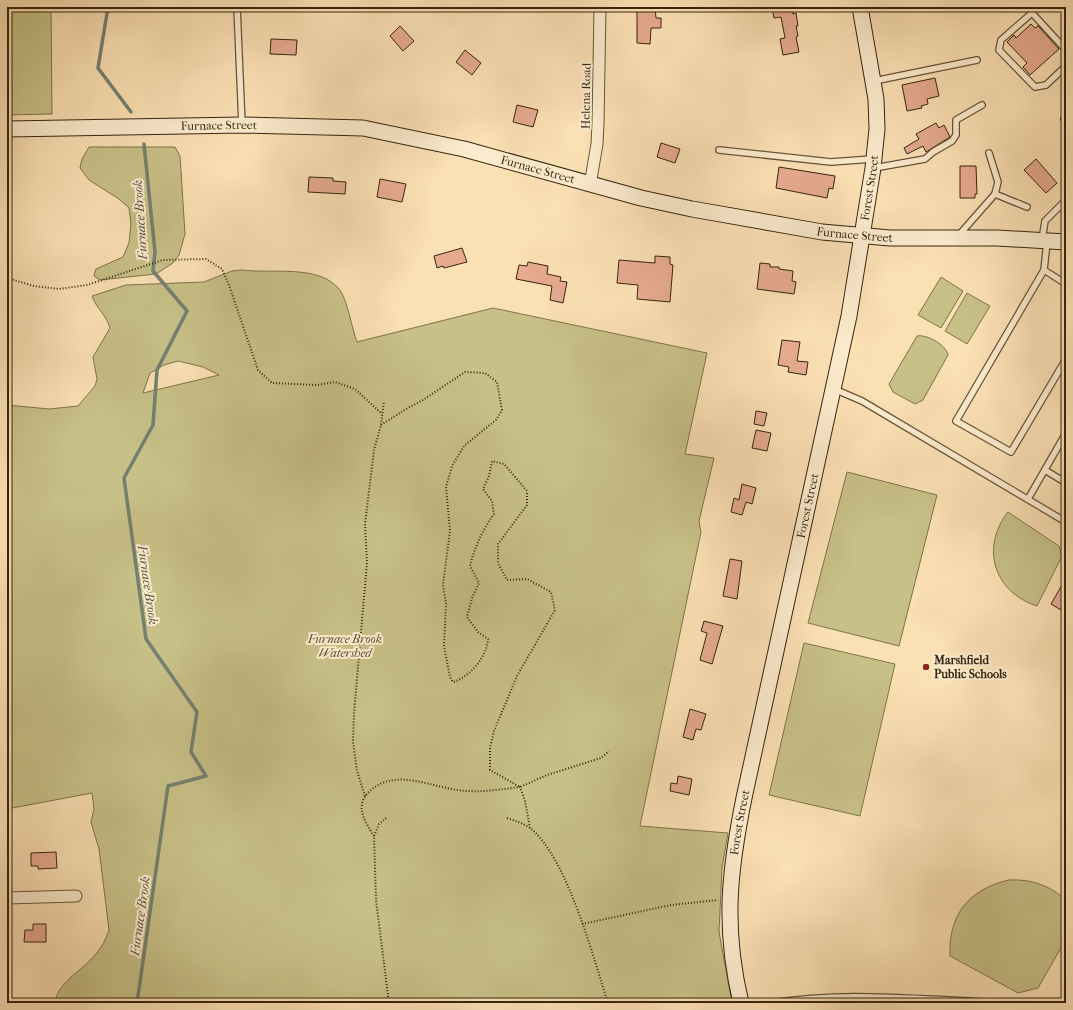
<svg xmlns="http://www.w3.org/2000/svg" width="1073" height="1010" font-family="'IM FELL French Canon',serif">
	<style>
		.green { fill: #c7c087; stroke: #7e724a; fill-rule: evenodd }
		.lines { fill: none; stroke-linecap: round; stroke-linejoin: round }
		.stream { stroke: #758070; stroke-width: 3.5 }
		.building { fill: #e5aa90; stroke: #36250e }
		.lane-casing { stroke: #675438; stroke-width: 8 }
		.street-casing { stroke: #675438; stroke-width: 13 }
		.secondary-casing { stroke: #36250e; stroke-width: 17 }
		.path { stroke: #36250e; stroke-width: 2; stroke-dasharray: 1 2; stroke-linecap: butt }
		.lane { stroke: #fcebce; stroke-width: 5.5 }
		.street { stroke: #fcebce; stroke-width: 11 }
		.secondary { stroke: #fcebce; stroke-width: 15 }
		.poi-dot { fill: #8f2418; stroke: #fcebce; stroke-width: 1.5 }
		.labels { text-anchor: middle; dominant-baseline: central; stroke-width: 4; stroke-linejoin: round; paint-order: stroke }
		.street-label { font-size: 12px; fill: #36250e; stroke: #fcebce }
		.park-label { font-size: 12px; font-style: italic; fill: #5a4c2c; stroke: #fcebce }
		.poi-label { font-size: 12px; font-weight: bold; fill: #36250e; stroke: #fcebce; text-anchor: start }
		.water-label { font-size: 13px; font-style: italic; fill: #56523f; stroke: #fcebce }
	</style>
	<rect width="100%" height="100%" fill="#fbe0b4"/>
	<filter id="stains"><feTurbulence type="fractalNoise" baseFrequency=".005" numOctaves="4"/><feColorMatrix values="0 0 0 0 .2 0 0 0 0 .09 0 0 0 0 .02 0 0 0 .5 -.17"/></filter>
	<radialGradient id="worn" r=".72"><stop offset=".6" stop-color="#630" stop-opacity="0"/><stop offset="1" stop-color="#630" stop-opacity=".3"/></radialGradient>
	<g class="green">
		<path d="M7,7H51L52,114L7,115Z"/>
		<path d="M89,147H175L180,156L185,234L179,255L173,263L156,274L100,280L94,276L96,269L123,257L129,243L131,224L129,208L119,199L89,180L80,168L82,159Z"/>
		<path d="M242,270C271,274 319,264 339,289C347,298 352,329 357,342L493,308L707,353L685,454L714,458L699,521L701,532L640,826L728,833L722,868L719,932L732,1003H54C60,980 82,971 96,954C102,947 106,939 109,930L99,849L91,822L94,809L92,793L7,809V405L49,409L78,406L95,386L97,379L93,357L110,328C106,314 97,310 92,296L126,285L204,282L232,271ZM178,361L203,367L219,375L143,393L150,373L164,365Z"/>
		<path d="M941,277L963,291L941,328L918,315Z"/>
		<path d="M967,293L990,306L967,344L945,331Z"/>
		<path d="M917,336C927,334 946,345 948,355L923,400L915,404L893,392L889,384Z"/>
		<path d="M847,472L937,495L899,646L808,623Z"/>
		<path d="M1008,512L1059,546L1062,556L1037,606C994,592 980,548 1008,512Z"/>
		<path d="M804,643L895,664L860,816L769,795Z"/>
		<path d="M1009,880C1031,879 1049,885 1066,900V939L1038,988L1018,993L950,956C948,915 969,889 1009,880Z"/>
	</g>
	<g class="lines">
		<g class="stream">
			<path d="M108,7L98,68L131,112"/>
			<path d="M137,1003L168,786L206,776L191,752L197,712L146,639L124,478L153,425L157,370L187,311L153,271L155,252L144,144"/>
		</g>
	</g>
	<g class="building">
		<path d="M637,7H655L656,18H661V28H651L650,44L637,43Z"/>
		<path d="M772,7H792L793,14L796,13L798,26H796L798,36L796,37L799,52L783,55L780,39L785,38L781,17L774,18Z"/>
		<path d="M1031,24L1035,28L1038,26L1059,49L1030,75L1023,67L1027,63L1007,42L1014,35L1016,38Z"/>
		<path d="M400,26L414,41L403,51L390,36Z"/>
		<path d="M271,39L297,40L296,55L270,54Z"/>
		<path d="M465,50L481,63L472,75L456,62Z"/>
		<path d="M935,78L939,96L927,99L928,104L921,106L922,108L907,111L902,85Z"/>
		<path d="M517,105L538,110L533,127L513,122Z"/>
		<path d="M936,123L939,128L944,125L950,137L926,152L923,146L907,154L904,148L919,139L916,134Z"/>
		<path d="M661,143L680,149L675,163L657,157Z"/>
		<path d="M1036,159L1057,183L1046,193L1024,170Z"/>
		<path d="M960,166H976L977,194H975V198H960Z"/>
		<path d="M779,167L835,176L833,189L829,188L827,198L776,188Z"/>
		<path d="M309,177L333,178V181L346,182L345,194L308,192Z"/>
		<path d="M380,179L406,184L402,202L377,197Z"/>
		<path d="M462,248L467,262L444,268L443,266L437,268L434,256Z"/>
		<path d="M655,256L670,257V264L673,265L670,302L637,299L638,285L617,283L619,260L655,263Z"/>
		<path d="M528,262L548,266L547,274L561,277L560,281L567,282L563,303L550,300L552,286L516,279L519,265L527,266Z"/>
		<path d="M760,263L770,264V267H779V269L793,271L792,281L796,282L794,294L757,289Z"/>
		<path d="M782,340L800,342L797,361L808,362L806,375L788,372L789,367L778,365Z"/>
		<path d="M756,411L767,413L764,426L754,424Z"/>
		<path d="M756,430L771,433L767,451L752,448Z"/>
		<path d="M742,484L756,488L752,504L746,502L742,515L731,512L734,498L739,500Z"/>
		<path d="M730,559L742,561L737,599L723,596Z"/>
		<path d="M1066,578V613L1051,604Z"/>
		<path d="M704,621L723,626L712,664L700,660L707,633L701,631Z"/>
		<path d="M690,709L706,714L701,730L696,729L693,740L683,737Z"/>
		<path d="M678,776L692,779L689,795L670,791L671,783L677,784Z"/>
		<path d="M56,852L57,868L38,869V866H31V853Z"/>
		<path d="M33,924H46V942H24L25,930H33Z"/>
	</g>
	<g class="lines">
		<g class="lane-casing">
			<g id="lane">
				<path d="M237,7L242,125"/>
				<path d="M1066,50L1032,13L1001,40L999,50L1035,87L1046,85L1066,66"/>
				<path d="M874,81L977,60"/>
				<path d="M1066,117L1064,119L1066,121"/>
				<path d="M719,150L831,162L872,159"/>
				<path d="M989,153L998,182L995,194"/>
				<path d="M874,168L925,159L933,152L952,141L956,135V120L982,105"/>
				<path d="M959,235L995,194L1027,207"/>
				<path d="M1042,240L1045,221L1066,200"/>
				<path d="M1047,242L1044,270L956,421L1011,452L1066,359"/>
				<path d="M1044,270L1066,284"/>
				<path d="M834,389L862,401L1066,522"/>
				<path d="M1045,470L1066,483"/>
				<path d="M1028,499L1066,433"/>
				<path d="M771,1003C837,992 904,998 970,1001L989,1003"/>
			</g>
		</g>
		<g class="street-casing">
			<g id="street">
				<path d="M590,185L597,144L598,123L600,7"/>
				<path d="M7,898L76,896"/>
			</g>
		</g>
		<g class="secondary-casing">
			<g id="secondary">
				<path id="s1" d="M7,129L242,125L363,128L464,149L641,198L692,209L822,232L890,238H997L1066,242"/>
				<path id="s2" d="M741,1003C723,928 729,872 744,798L849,316L873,168L877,129L876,99L860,7"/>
			</g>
		</g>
		<g class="path">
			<path d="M7,278L34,286L59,289L87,285L163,260L206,259L222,269L229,285L258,370L272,383L317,385L335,382L355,389L382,414"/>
			<path d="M381,425L406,409L423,400L465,372L485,373L497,382L502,410L496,420L464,446L452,466L446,487L450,531L443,585L446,604L444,646L450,677L453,682C470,677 487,657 488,639L478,632L467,617L472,598L479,583L470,566C475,546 482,531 494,514L492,501L483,489L489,476L492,461L504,464L527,491V505L498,544V563L507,580L527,579L551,592L555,610L517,676L494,731L490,748V770L520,787L547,775L601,758L609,751"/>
			<path d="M365,796L357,771L353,742L354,713L367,563L365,524L374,450L381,425L384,401"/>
			<path d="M386,818L379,824L374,836L376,900L389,1003"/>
			<path d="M507,818C515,821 523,823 530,828C567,857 593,957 608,1003"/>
			<path d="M374,836C366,823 355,808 367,794C394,764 434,790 468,791C485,792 503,789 520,787L525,801L530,828"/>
			<path d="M582,924L671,905L718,900"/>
		</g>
		<use href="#lane" class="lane"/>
		<use href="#street" class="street"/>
		<use href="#secondary" class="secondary"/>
	</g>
	<circle class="poi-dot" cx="926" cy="667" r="4"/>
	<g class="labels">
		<g class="street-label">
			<text transform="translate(586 96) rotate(-89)">Helena Road</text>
			<text stroke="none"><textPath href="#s1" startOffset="212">Furnace Street</textPath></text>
			<text stroke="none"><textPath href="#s1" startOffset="536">Furnace Street</textPath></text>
			<text stroke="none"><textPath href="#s2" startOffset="830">Forest Street</textPath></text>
			<text stroke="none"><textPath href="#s1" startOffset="860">Furnace Street</textPath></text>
			<text stroke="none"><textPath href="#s2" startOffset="506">Forest Street</textPath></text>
			<text stroke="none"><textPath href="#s2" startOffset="182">Forest Street</textPath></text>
		</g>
		<g class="park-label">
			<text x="345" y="639">Furnace Brook<tspan x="345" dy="14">Watershed</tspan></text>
		</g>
		<g class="poi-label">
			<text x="934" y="660">Marshfield<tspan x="934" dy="14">Public Schools</tspan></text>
		</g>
		<g class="water-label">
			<text transform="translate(140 220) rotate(-94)">Furnace Brook</text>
			<text transform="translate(148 585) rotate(82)">Furnace Brook</text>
			<text transform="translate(140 916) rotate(-82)">Furnace Brook</text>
		</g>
	</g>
	<rect width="1073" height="1010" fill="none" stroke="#fbe0b4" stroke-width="24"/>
	<rect x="8" y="8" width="1057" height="994" fill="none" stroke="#36250e" stroke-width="2"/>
	<rect x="12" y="12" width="1049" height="986" fill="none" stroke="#36250e"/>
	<rect width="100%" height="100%" filter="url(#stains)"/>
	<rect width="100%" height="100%" fill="url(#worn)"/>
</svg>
